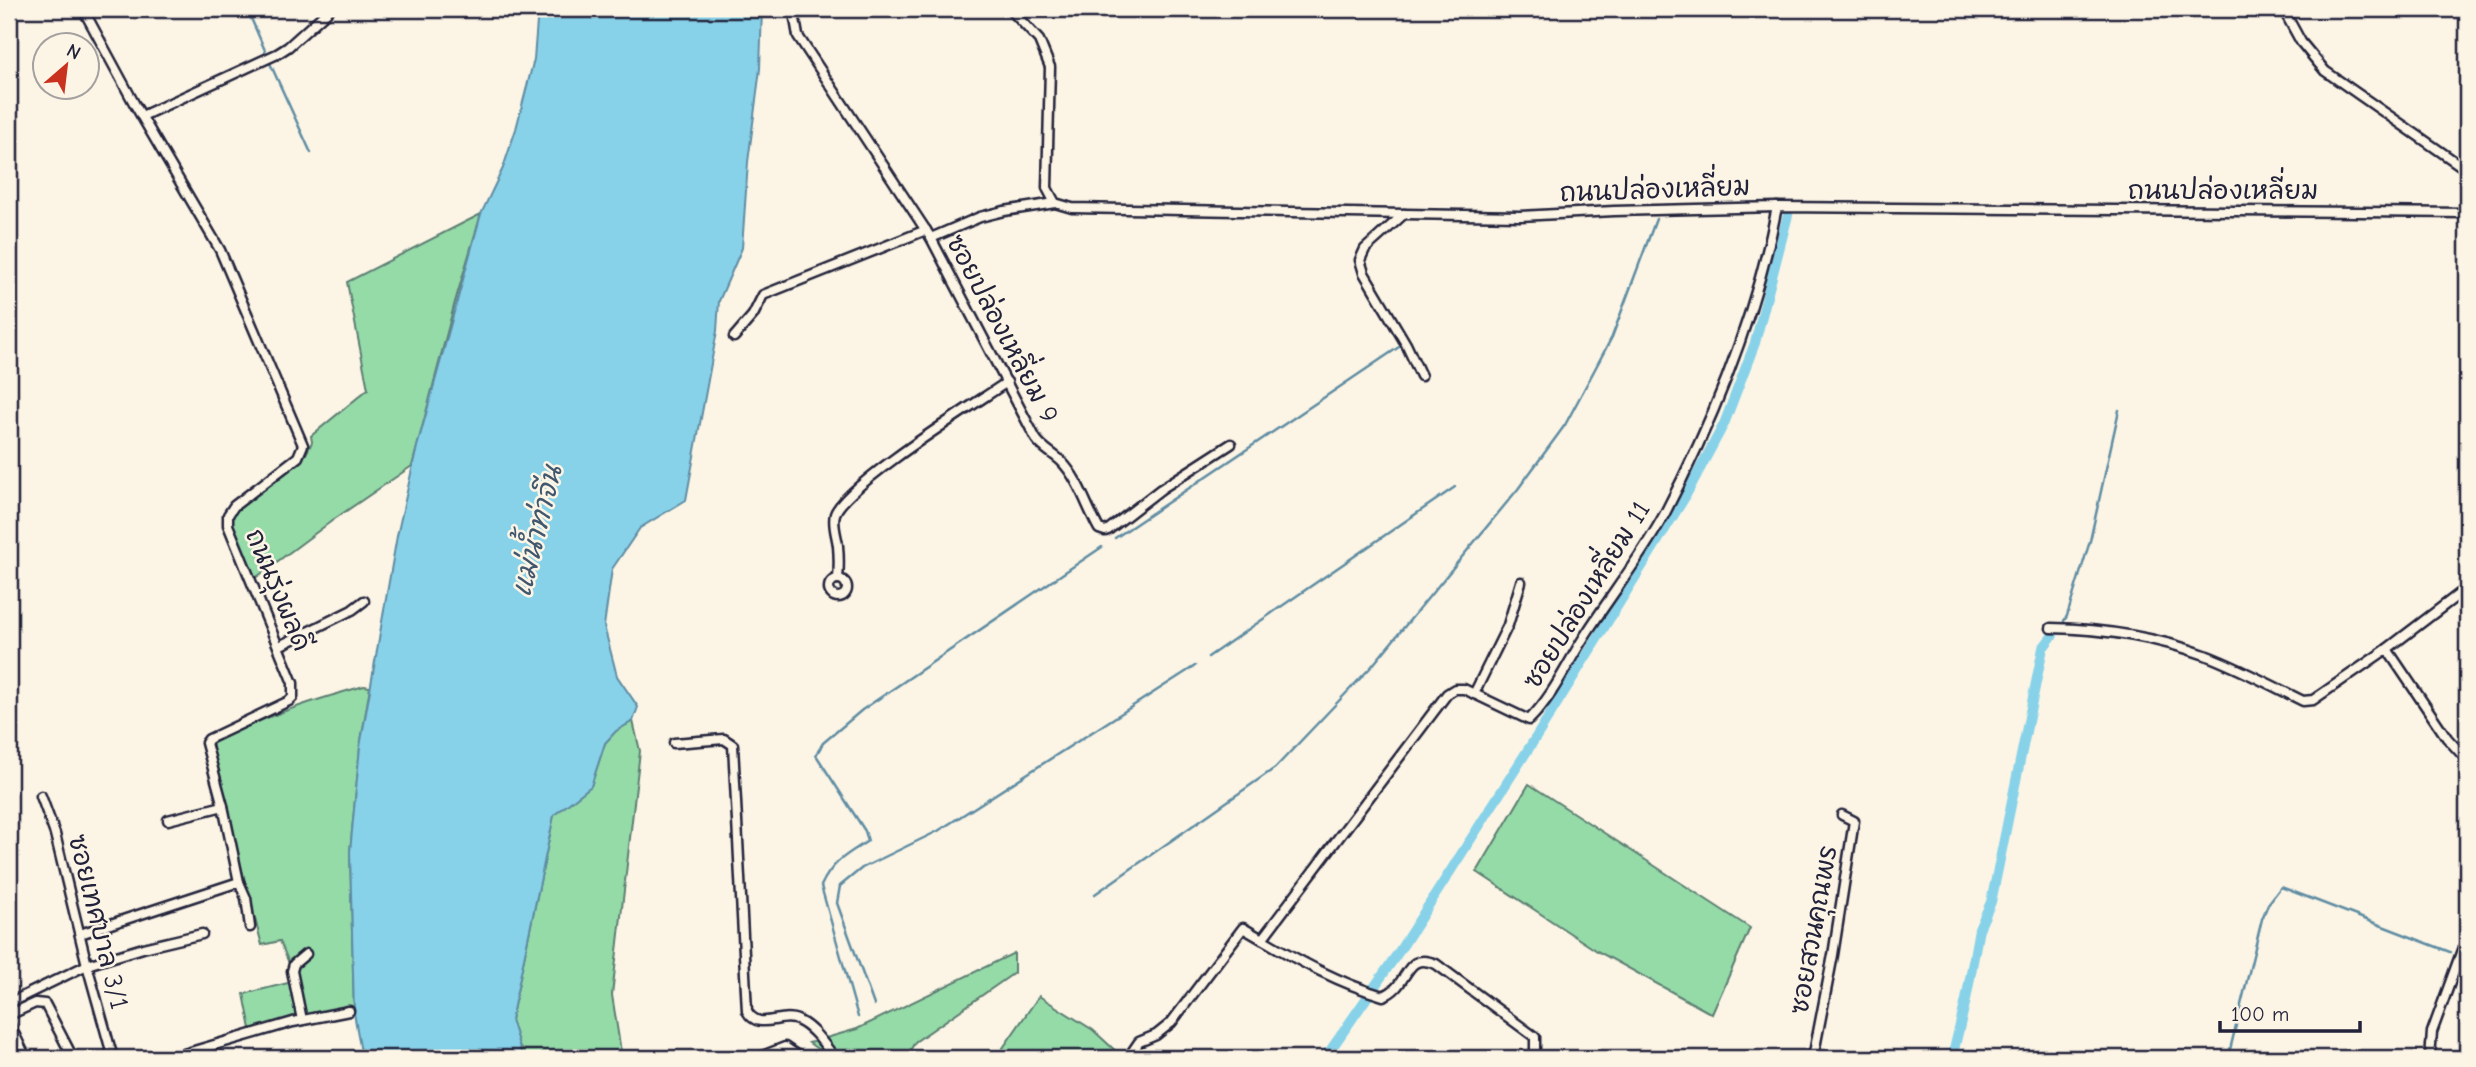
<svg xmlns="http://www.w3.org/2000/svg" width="2476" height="1067" font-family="'Comic Neue','Playpen Sans Thai',sans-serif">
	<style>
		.green { fill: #95dba8; stroke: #5c7e72; stroke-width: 2 }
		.water { fill: #88d2e9; stroke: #5f8ca3; stroke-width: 2 }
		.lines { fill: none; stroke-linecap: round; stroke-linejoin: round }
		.stream { stroke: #5f8ca3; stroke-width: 2.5 }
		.canal { stroke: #88d2e9; stroke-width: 10 }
		.street-casing { stroke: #22223b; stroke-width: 13 }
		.street { stroke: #fcf5e5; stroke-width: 8 }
		.labels { text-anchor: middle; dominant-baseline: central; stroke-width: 5; stroke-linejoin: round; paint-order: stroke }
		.street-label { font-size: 26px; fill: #22223b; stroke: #fcf5e5 }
		.water-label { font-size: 28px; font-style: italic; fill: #41576f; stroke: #fcf5e5 }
	</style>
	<rect width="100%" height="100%" fill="#fcf5e5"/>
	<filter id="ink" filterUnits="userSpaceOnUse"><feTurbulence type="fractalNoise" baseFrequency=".0143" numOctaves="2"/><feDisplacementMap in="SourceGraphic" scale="14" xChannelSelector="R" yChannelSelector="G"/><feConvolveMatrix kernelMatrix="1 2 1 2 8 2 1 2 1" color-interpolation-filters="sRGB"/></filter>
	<g filter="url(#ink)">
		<g class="green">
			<path d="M481,214L455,302L412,466L333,520L254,579L230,524V517L233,510L306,454L312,442L311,436L368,389L347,282Z"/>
			<path d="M364,686L370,687L360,747L350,852L354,1013L316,1021L310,1014L251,1029L244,994L296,981L280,941L262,945L211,754L213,743C262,717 311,701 364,686Z"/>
			<path d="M633,721L640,751L612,995L622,1058H523L511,1020L554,815L591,786L605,743L616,731Z"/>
			<path d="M1529,784L1750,928L1712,1014L1597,951L1477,872Z"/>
			<path d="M1014,953V973L915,1042L906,1058H830L809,1043L857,1029Z"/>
			<path d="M1039,996L1093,1030L1120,1055L1118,1058H996Z"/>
		</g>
		<path class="water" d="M538,9H762L760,69L748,162L742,248L719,301L717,331L686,500L640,528L612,569L604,626L617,676L638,707L633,721L616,731L605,743L591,786L554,815L511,1020L523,1058H362L354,1013L350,852L360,747L397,536L417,447L481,214L503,168L516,129L534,59Z"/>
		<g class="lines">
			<g class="stream">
				<path d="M247,9L267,55"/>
				<path d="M269,61L311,153"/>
				<path d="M1115,538L1399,347"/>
				<path d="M2064,621L2067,616L2090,541L2119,410"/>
				<path d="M1208,657L1455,487"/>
				<path d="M1095,894L1275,768L1372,666L1518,489L1565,425L1612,337L1656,219"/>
				<path d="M874,1005L837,903L840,886L862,868L938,831L1195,666"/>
				<path d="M858,1017L821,886C832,862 846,855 868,841L865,831L816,755L823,743L862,710L1102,547"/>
				<path d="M2228,1058L2262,919L2268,904L2281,887L2450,952"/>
			</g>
			<g class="canal">
				<path d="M1325,1058L1400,950L1538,734L1685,497L1724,424L1755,343L1788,215"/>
				<path d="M1952,1058L1966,1000L1979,929L1991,902L1998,869L2043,648L2053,635"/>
			</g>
			<g class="street-casing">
				<g id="street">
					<path d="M800,9L795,19L798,36L931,238L1036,439C1043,449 1053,453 1061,461C1079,479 1087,508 1099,529L1105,531L1108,530L1161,489L1231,444"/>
					<path d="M1010,9L1039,40L1050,67L1047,188L1055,203L1072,208L1520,216L1614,211L1777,207L2467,213"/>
					<path d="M2283,9L2301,42L2325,71L2467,170"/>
					<path d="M142,116L277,54L288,47L330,9"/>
					<path d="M1404,214L1365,249L1360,260L1364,273L1406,344L1421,376"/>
					<path d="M931,238L980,217L1004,211L1055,203"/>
					<path d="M734,337L753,315L763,295L926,230"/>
					<circle cx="838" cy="588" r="9"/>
					<path d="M838,579C839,568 839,557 838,546C837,536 832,524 835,514C845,485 975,404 1007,382"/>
					<path d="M2051,628C2103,629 2156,637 2205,655C2239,668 2271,685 2303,701L2313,700L2387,649L2467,588"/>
					<path d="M279,646L352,610L364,601"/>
					<path d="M2387,649L2447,738L2467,760"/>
					<path d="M1474,694L1508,625L1521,582"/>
					<path d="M674,743L724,739L733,745L747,1011C759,1033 782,1011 799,1021C814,1028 825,1046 835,1058"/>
					<path d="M41,796L55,834L87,965L113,1058"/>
					<path d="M168,820L223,806"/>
					<path d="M239,882L246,898L250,927"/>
					<path d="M80,934L239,882L223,806L206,743L209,739L289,701L293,697V683L228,525V515L234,506L298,457L303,445L220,250L135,105L83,9"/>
					<path d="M1262,939C1301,962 1339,983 1383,996C1410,987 1403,950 1436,964L1535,1037V1058"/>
					<path d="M9,1003L87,965L143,948L202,934"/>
					<path d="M9,1015L35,1003L45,1004L73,1058"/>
					<path d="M302,1020L292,971L294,964L306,954"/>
					<path d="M9,1023L26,1058"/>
					<path d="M170,1058L293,1022L349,1011"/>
					<path d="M757,1058L785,1047L801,1058"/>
					<path d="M1128,1058L1139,1042L1156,1035L1171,1023L1243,928L1262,939L1447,694L1455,689H1464L1529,720C1555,694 1568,661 1588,631C1612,594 1643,554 1664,515C1714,419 1756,314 1777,207"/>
					<path d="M1813,1058L1833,955L1854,821L1842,815"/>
					<path d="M2430,1058L2432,1032L2462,950L2467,942"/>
				</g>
			</g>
			<use href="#street" class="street"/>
		</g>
	</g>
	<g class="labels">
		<g class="street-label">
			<text transform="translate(1655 190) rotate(-2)">ถนนปล่องเหลี่ยม</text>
			<text x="2223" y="191">ถนนปล่องเหลี่ยม</text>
			<text transform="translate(1002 329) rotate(62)">ซอยปล่องเหลี่ยม 9</text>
			<text transform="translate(278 590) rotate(67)">ถนนรุ่งผลดี</text>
			<text transform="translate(1587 595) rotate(-58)">ซอยปล่องเหลี่ยม 11</text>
			<text transform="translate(98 922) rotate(76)">ซอยเทศบาล 3/1</text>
			<text transform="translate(1814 930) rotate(-80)">ซอยสวนคุณพร</text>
		</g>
		<g class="water-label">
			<text transform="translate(537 531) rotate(-76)">แม่น้ำท่าจีน</text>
		</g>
	</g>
	<rect width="2476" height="1067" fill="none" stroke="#fcf5e5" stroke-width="35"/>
	<rect x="18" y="18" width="2441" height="1032" fill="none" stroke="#22223b" stroke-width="2.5" filter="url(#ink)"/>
	<g transform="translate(66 66) rotate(28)"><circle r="33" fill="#fcf5e5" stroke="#a5a1a1" stroke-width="2"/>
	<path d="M0-5L12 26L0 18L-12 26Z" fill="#c8321e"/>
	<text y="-10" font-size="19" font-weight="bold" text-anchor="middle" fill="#22223b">N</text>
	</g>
	<path d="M2220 1021v10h140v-10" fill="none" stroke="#22223b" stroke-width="3.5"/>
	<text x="2231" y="1021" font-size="21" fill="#22223b" stroke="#fcf5e5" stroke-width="5" paint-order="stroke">100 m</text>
</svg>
